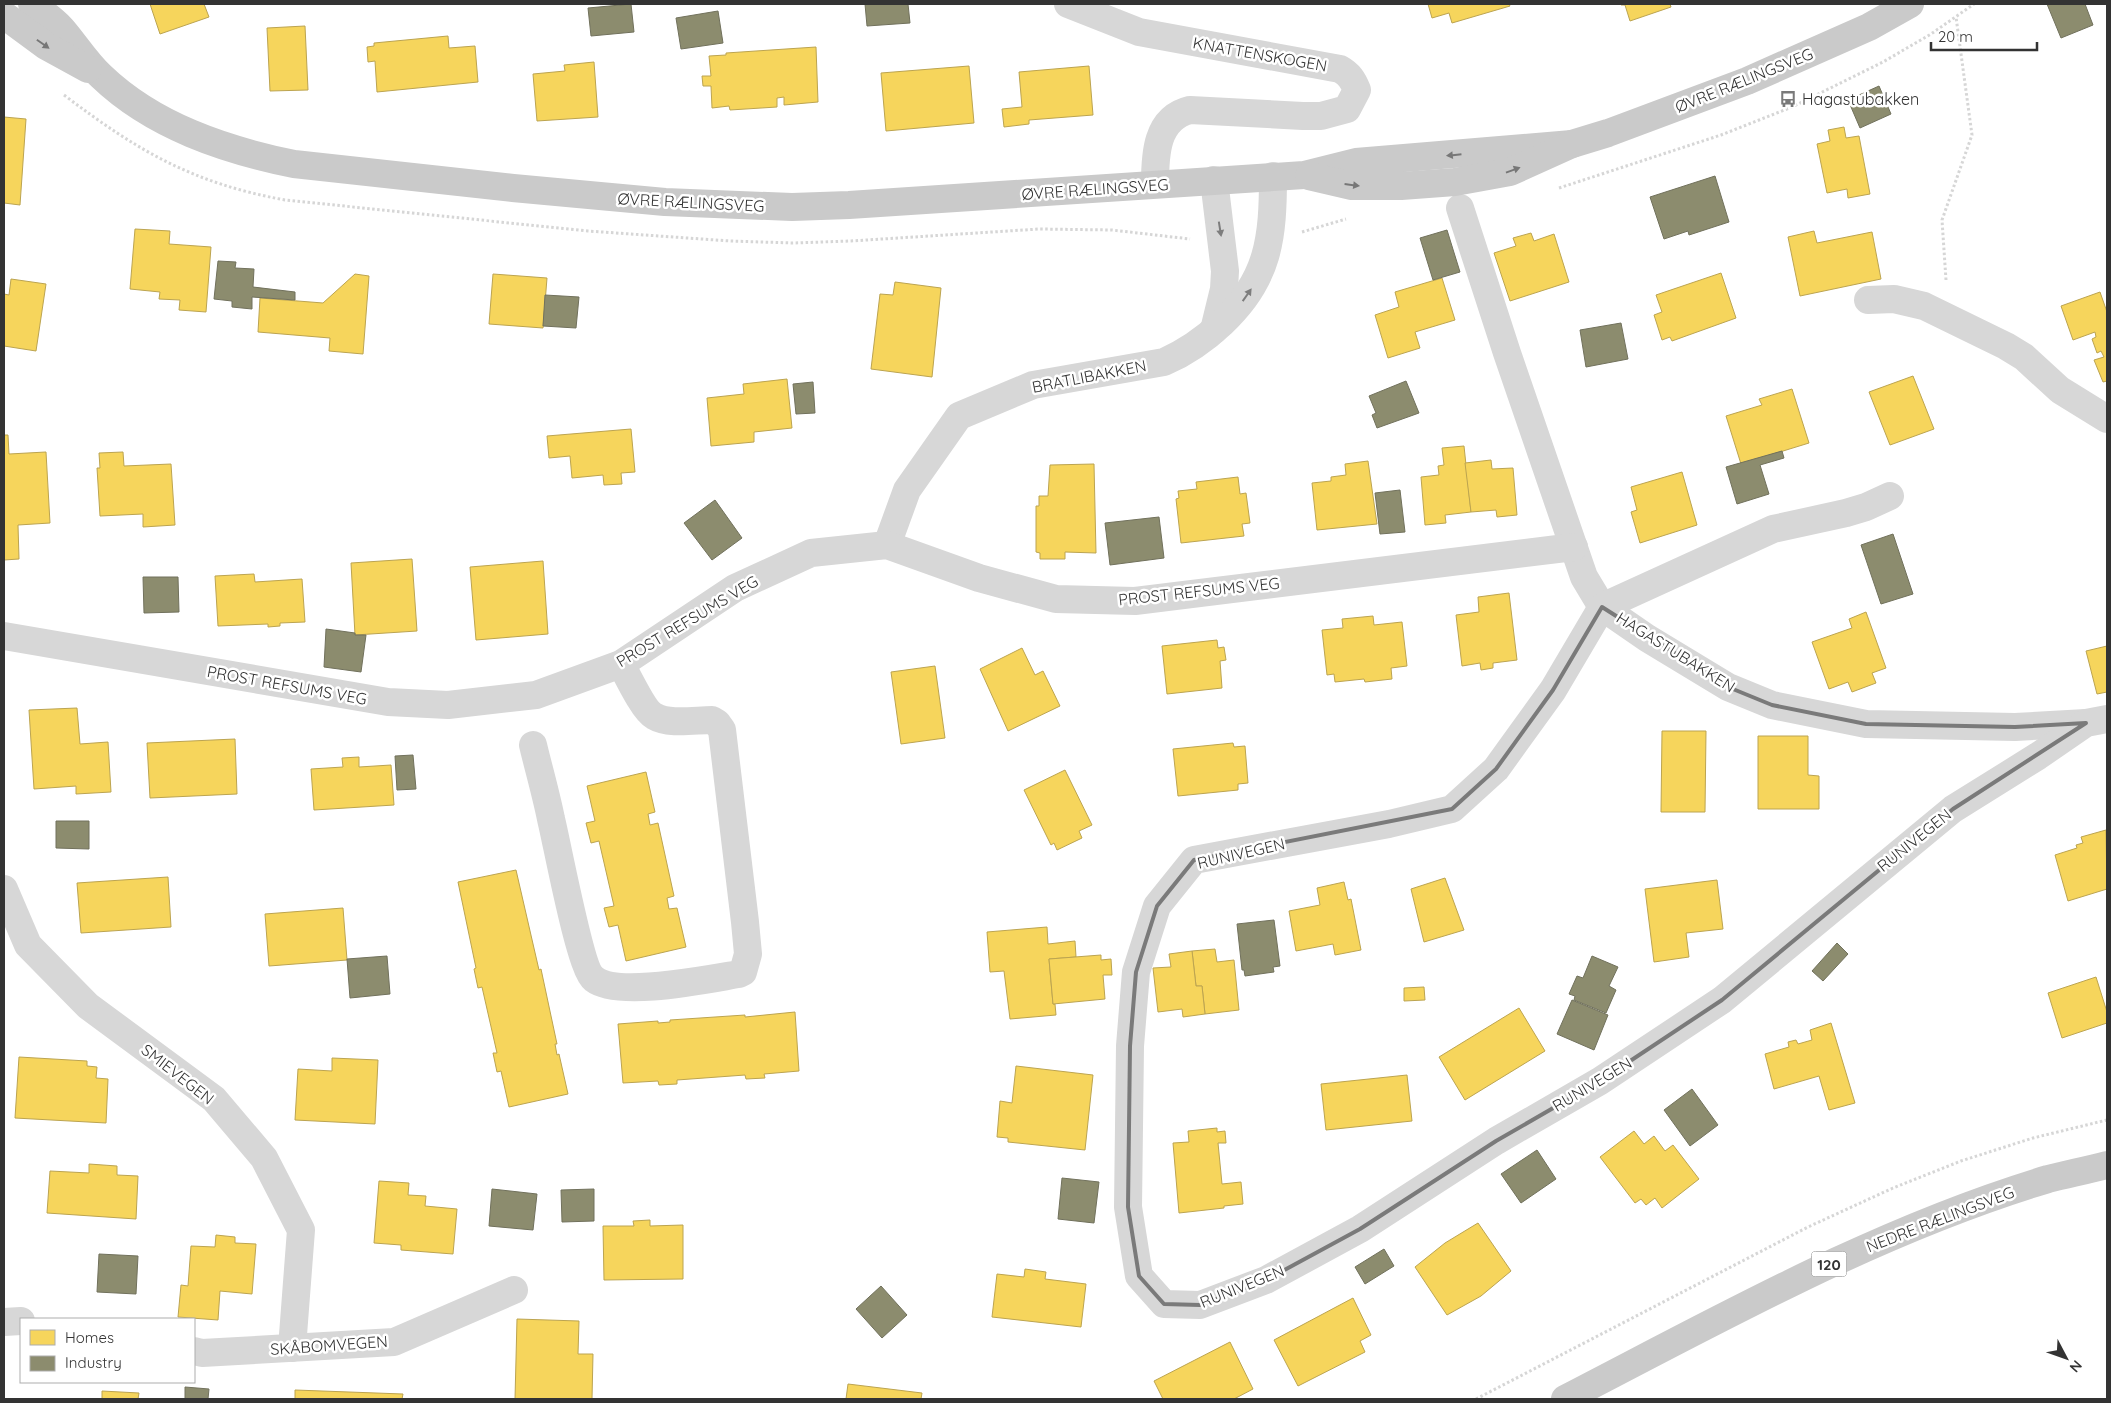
<svg xmlns="http://www.w3.org/2000/svg" width="2111" height="1403" font-family="Quicksand,sans-serif">
	<style>
		.homes { fill: #f6d55c; stroke: #bca450 }
		.industry { fill: #8c8c6e; stroke: #71715c }
		.lines { fill: none; stroke-linecap: round; stroke-linejoin: round }
		.path { stroke: #d6d6d6; stroke-width: 3; stroke-dasharray: 2.5 2.5; stroke-linecap: butt }
		.minor { stroke: #d7d7d7; stroke-width: 28 }
		.major { stroke: #cacaca; stroke-width: 28 }
		.oneway { fill: #777 }
		.oneway2 { fill: #7d7d7d }
		.marked { fill: none; stroke: #7a7a7a; stroke-width: 4; stroke-linejoin: round }
		.labels { text-anchor: middle; dominant-baseline: central; stroke-width: 5; stroke-linejoin: round; paint-order: stroke }
		.shield { fill: #fff; stroke: #707070; stroke-width: 1 }
		.shield-label { font-size: 15px; font-weight: bold; fill: #333 }
		.street-label { font-size: 16px; fill: #333; stroke: #fff }
		.poi-label { font-size: 16px; fill: #333; stroke: #fff; text-anchor: start }
	</style>
	<rect width="100%" height="100%" fill="#fff"/>
	<g class="homes">
		<path d="M150,4H204L209,17L160,34Z"/>
		<path d="M1428,4H1509L1510,6L1452,23L1449,13L1432,18Z"/>
		<path d="M1620,4H1670L1671,7L1630,21L1625,5H1621Z"/>
		<path d="M305,26L308,90L270,91L267,28Z"/>
		<path d="M448,36L449,48L475,46L478,82L377,92L375,61L368,62L367,47L374,46V43Z"/>
		<path d="M816,47L818,102L784,105V97L777,98V107L730,110L729,106L712,108L711,86H703L702,76H711L709,56L726,55V53Z"/>
		<path d="M594,62L598,117L537,121L533,74L565,71L564,65Z"/>
		<path d="M969,66L974,123L886,131L881,73Z"/>
		<path d="M1089,66L1093,115L1029,120V124L1004,127L1002,109L1022,107L1019,72Z"/>
		<path d="M4,117L26,119L20,205L4,203Z"/>
		<path d="M1844,127L1846,138L1859,136L1870,194L1848,198L1847,189L1827,193L1817,144L1830,141L1828,130Z"/>
		<path d="M135,229L170,231L169,244L211,247L206,312L179,310L180,300L159,299L160,292L130,289Z"/>
		<path d="M1814,231L1817,243L1872,232L1881,279L1800,296L1788,237Z"/>
		<path d="M1531,233L1534,241L1554,234L1569,282L1510,301L1494,253L1516,246L1513,238Z"/>
		<path d="M1721,273L1736,318L1672,341L1670,337L1662,340L1654,315L1662,312L1656,295Z"/>
		<path d="M355,274L369,276L363,354L329,351L330,338L258,332L260,298L323,303Z"/>
		<path d="M493,274L547,278L543,328L489,324Z"/>
		<path d="M1442,278L1455,320L1415,332L1420,348L1388,358L1375,315L1399,307L1395,292Z"/>
		<path d="M11,279L46,284L36,351L4,346V294L9,295Z"/>
		<path d="M895,282L941,288L932,377L871,369L880,294L893,295Z"/>
		<path d="M2100,292L2107,312V381L2103,382L2094,360L2104,357L2101,351L2097,353L2092,339L2096,337L2095,332L2073,340L2061,306Z"/>
		<path d="M1913,376L1934,429L1890,445L1869,392Z"/>
		<path d="M787,379L792,428L754,432V442L711,446L707,398L744,394L743,384Z"/>
		<path d="M1792,389L1809,443L1741,464L1726,416L1762,405L1759,399Z"/>
		<path d="M631,429L635,472L621,473L622,484L604,485L603,475L572,478L570,456L549,458L547,436Z"/>
		<path d="M4,435H8L9,454L46,452L50,523L18,525L19,559L4,560Z"/>
		<path d="M1464,446L1471,512L1445,515L1446,523L1425,525L1421,477L1439,475L1438,466L1444,465L1442,448Z"/>
		<path d="M123,452L124,466L171,464L175,525L143,527V514L100,516L97,468H100L99,453Z"/>
		<path d="M1491,460L1492,469L1513,468L1517,515L1497,517L1496,510L1471,512L1465,463Z"/>
		<path d="M1368,461L1377,524L1317,530L1312,483L1331,481V477L1346,475L1345,464Z"/>
		<path d="M1094,464L1096,553L1065,552V559H1040V553L1036,552V506H1039V496H1048L1050,465Z"/>
		<path d="M1682,472L1697,525L1640,543L1631,512L1637,510L1631,487Z"/>
		<path d="M1238,477L1240,494L1246,493L1250,523L1242,524L1244,536L1181,543L1176,499L1179,498L1178,491L1197,489L1196,482Z"/>
		<path d="M412,559L417,631L355,635L351,563Z"/>
		<path d="M543,561L548,634L476,640L470,567Z"/>
		<path d="M254,574L255,582L302,579L305,622L280,623V626L268,627V624L218,626L215,576Z"/>
		<path d="M1509,593L1517,660L1493,663V668L1481,670L1480,663L1462,666L1456,615L1479,612L1478,597Z"/>
		<path d="M1866,612L1886,668L1872,673L1876,683L1852,692L1848,682L1829,689L1812,642L1852,628L1849,619Z"/>
		<path d="M1373,616L1374,625L1402,622L1407,666L1391,668L1392,679L1365,682L1364,679L1335,682L1334,674L1327,675L1322,630L1343,628L1342,619Z"/>
		<path d="M1217,640L1218,648L1224,647L1226,660L1220,661L1222,688L1167,694L1162,646Z"/>
		<path d="M2107,646V692L2097,694L2086,651Z"/>
		<path d="M1022,648L1035,675L1043,671L1060,706L1008,731L980,669Z"/>
		<path d="M935,666L945,738L901,744L891,672Z"/>
		<path d="M77,708L80,744L108,742L111,792L76,794V786L34,789L29,710Z"/>
		<path d="M1662,731H1706L1705,812H1661Z"/>
		<path d="M1758,736H1808V775L1819,776V809H1758Z"/>
		<path d="M235,739L237,794L150,798L147,743Z"/>
		<path d="M1233,743L1234,747L1245,746L1248,783L1238,784V790L1178,796L1173,749Z"/>
		<path d="M359,757V767L391,765L394,805L314,810L311,769L343,767L342,758Z"/>
		<path d="M1065,770L1092,825L1079,831L1082,838L1057,850L1054,843L1051,845L1024,790Z"/>
		<path d="M646,772L655,812L648,814L650,825L658,823L674,896L667,898L669,909L677,908L686,947L626,961L618,925L609,927L604,908L614,906L599,841L591,843L586,823L595,821L587,786Z"/>
		<path d="M2106,830L2107,889L2068,901L2055,855L2077,848L2076,845L2083,843L2081,837Z"/>
		<path d="M516,870L539,970L541,969L557,1044H555L557,1055L559,1054L568,1094L509,1107L501,1071L497,1072L493,1053H497L482,987L478,988L474,969L476,968L458,882Z"/>
		<path d="M168,877L171,927L81,933L77,883Z"/>
		<path d="M1445,878L1464,930L1424,942L1411,889Z"/>
		<path d="M1717,880L1723,929L1686,933L1689,957L1654,962L1645,889Z"/>
		<path d="M1344,882L1348,900L1351,899L1361,950L1335,955L1333,944L1296,951L1289,911L1320,905L1317,888Z"/>
		<path d="M343,908L347,960L269,966L265,914Z"/>
		<path d="M1047,927L1048,944L1075,941L1076,957L1049,959L1053,1004H1055L1056,1015L1010,1019L1004,971L990,972L987,932Z"/>
		<path d="M1215,949L1217,962L1234,960L1239,1010L1205,1014L1202,986H1196L1192,951Z"/>
		<path d="M1192,951L1196,986H1202L1205,1014L1183,1017L1182,1009L1158,1012L1153,968L1171,967L1169,954Z"/>
		<path d="M1101,955V960L1111,959L1112,975H1103L1105,999L1053,1004L1049,959Z"/>
		<path d="M2096,977L2107,1012V1023L2062,1038L2048,993Z"/>
		<path d="M1424,987L1425,1000L1404,1001V988Z"/>
		<path d="M1519,1008L1545,1051L1465,1100L1439,1057Z"/>
		<path d="M795,1012L799,1071L764,1074L765,1078L746,1079L745,1075L677,1080V1084L659,1085L658,1081L623,1083L618,1024L658,1021V1023L670,1022V1020L745,1015V1017Z"/>
		<path d="M1831,1023L1855,1103L1829,1110L1819,1076L1774,1089L1765,1054L1789,1047L1788,1042L1796,1040L1798,1044L1812,1040L1810,1030Z"/>
		<path d="M19,1057L87,1061V1066L97,1067L96,1078L108,1079L106,1123L15,1118Z"/>
		<path d="M332,1058L378,1060L375,1124L295,1120L298,1069L332,1071Z"/>
		<path d="M1016,1066L1093,1075L1085,1150L1008,1142V1138L997,1137L1000,1101L1012,1103Z"/>
		<path d="M1407,1075L1412,1121L1326,1130L1321,1084Z"/>
		<path d="M1217,1128V1132L1225,1131L1226,1143H1218L1222,1184L1241,1182L1243,1204L1224,1206V1208L1179,1213L1173,1143L1189,1142L1188,1131Z"/>
		<path d="M1634,1131L1644,1144L1654,1136L1665,1151L1673,1145L1699,1179L1662,1208L1655,1198L1646,1205L1641,1199L1635,1203L1600,1157Z"/>
		<path d="M89,1164L117,1166V1175L138,1176L136,1219L47,1213L50,1171L89,1173Z"/>
		<path d="M379,1181L409,1183L408,1195L426,1196L425,1206L457,1209L453,1254L401,1250V1245L374,1243Z"/>
		<path d="M650,1220V1226L683,1225V1279L604,1280L603,1226H634L633,1221Z"/>
		<path d="M1478,1223L1511,1271L1481,1296L1447,1315L1415,1267L1445,1243Z"/>
		<path d="M216,1235L235,1237V1243L256,1244L252,1294L220,1291L218,1320L178,1317L181,1285L188,1286L191,1246L215,1247Z"/>
		<path d="M1025,1269L1046,1272L1045,1279L1086,1284L1081,1327L992,1317L997,1274L1024,1277Z"/>
		<path d="M1353,1298L1371,1335L1360,1341L1365,1352L1298,1386L1274,1340Z"/>
		<path d="M517,1319L579,1321L578,1354H593L592,1399H515Z"/>
		<path d="M1230,1342L1253,1389L1234,1399H1163L1154,1381Z"/>
		<path d="M848,1384L922,1393L921,1399H846Z"/>
		<path d="M295,1390L403,1394L402,1399H295Z"/>
		<path d="M102,1391L139,1393L138,1399H102Z"/>
	</g>
	<g class="industry">
		<path d="M631,4L634,32L591,36L588,8Z"/>
		<path d="M865,4H908L910,23L867,26Z"/>
		<path d="M2047,4H2085L2093,25L2061,38Z"/>
		<path d="M718,11L723,43L681,49L676,18Z"/>
		<path d="M1879,86L1891,114L1860,128L1848,100Z"/>
		<path d="M1715,176L1729,222L1689,235L1688,231L1664,239L1650,197Z"/>
		<path d="M1447,230L1460,272L1433,280L1420,238Z"/>
		<path d="M218,261L236,262L235,268L254,269L253,287L295,292V300L252,297V309L232,307V301L214,299Z"/>
		<path d="M545,295L579,297L576,328L543,326Z"/>
		<path d="M1621,323L1628,359L1586,367L1580,330Z"/>
		<path d="M1406,381L1419,413L1377,428L1372,415L1376,413L1369,396Z"/>
		<path d="M813,382L815,413L796,414L793,384Z"/>
		<path d="M1782,451L1784,458L1760,465L1769,494L1737,504L1726,467Z"/>
		<path d="M1400,490L1405,532L1380,534L1375,493Z"/>
		<path d="M715,500L742,538L712,560L684,523Z"/>
		<path d="M1159,517L1164,558L1110,565L1105,523Z"/>
		<path d="M1893,534L1913,594L1881,604L1861,545Z"/>
		<path d="M143,577H178L179,612L144,613Z"/>
		<path d="M326,629L355,633V635H366L361,672L324,667Z"/>
		<path d="M413,755L416,789L397,790L395,756Z"/>
		<path d="M56,821H89V849L56,848Z"/>
		<path d="M1274,920L1280,966L1273,967L1274,972L1245,976L1244,970H1242L1237,924Z"/>
		<path d="M1837,943L1848,954L1823,981L1812,971Z"/>
		<path d="M387,956L390,994L350,998L347,959Z"/>
		<path d="M1592,956L1618,967L1609,986L1616,990L1606,1013L1574,1000L1575,996L1569,994L1577,976L1583,978Z"/>
		<path d="M1572,1000L1608,1015L1594,1050L1557,1034Z"/>
		<path d="M1692,1089L1718,1125L1690,1146L1664,1110Z"/>
		<path d="M1537,1150L1556,1179L1521,1203L1501,1174Z"/>
		<path d="M1062,1178L1099,1182L1094,1223L1058,1219Z"/>
		<path d="M492,1189L537,1194L533,1230L489,1226Z"/>
		<path d="M594,1189V1221L562,1222L561,1190Z"/>
		<path d="M1384,1249L1394,1266L1365,1284L1355,1267Z"/>
		<path d="M99,1254L138,1256L136,1294L97,1292Z"/>
		<path d="M881,1286L907,1315L882,1338L856,1309Z"/>
		<path d="M185,1387L209,1389L208,1399H185Z"/>
	</g>
	<g class="lines">
		<g class="path">
			<path d="M64,95C138,151 192,183 285,200L588,231L730,241L793,243L851,241L1039,229L1112,230L1190,239"/>
			<path d="M1559,188L1721,135L1792,107L1883,62L1931,34L1974,4"/>
			<path d="M1302,232L1346,219"/>
			<path d="M1946,280L1942,220L1972,135L1956,17"/>
			<path d="M1476,1399L1808,1227L1893,1188L1961,1161L2033,1138L2107,1120"/>
		</g>
		<g class="minor">
			<path d="M1068,4L1139,32L1340,69C1349,74 1353,80 1357,90L1347,109L1321,116H1303L1190,110C1156,118 1155,155 1155,184"/>
			<path d="M1460,208L1507,353L1584,577L1602,607L1647,638L1728,687L1772,705L1866,724L2015,727L2086,723"/>
			<path d="M1868,300L1894,299L1924,306L2006,346L2024,357L2060,390L2107,419"/>
			<path d="M1214,330L1224,289L1225,271L1214,180"/>
			<path d="M1890,496L1866,507L1846,513L1773,529L1602,607L1553,690L1496,769L1452,809L1389,824L1194,860L1157,906L1136,972L1130,1046L1128,1207L1139,1276L1164,1304L1200,1305L1266,1280L1360,1229L1496,1141L1600,1081L1722,1000L1953,809L2038,756L2086,723L2107,719"/>
			<path d="M887,545L907,490L959,416L1033,385L1164,362C1187,352 1204,340 1222,323C1269,279 1273,238 1273,176"/>
			<path d="M4,636L388,702L448,705L536,695L621,664L735,588L811,553L887,545L979,578L1056,599L1135,601L1574,547"/>
			<path d="M533,745C539,770 546,794 551,819C557,843 580,969 594,979C618,998 708,979 739,974L743,972L748,954L745,922L722,730L717,723L712,720C695,720 669,725 654,716C644,711 627,675 621,664"/>
			<path d="M4,889L28,945L88,1006L214,1099L264,1158L301,1230L292,1348"/>
			<path d="M4,1322L21,1321"/>
			<path d="M194,1351L202,1353L394,1342L514,1290"/>
		</g>
		<g class="major">
			<path d="M32,4C42,12 53,19 62,29C75,44 86,62 101,76C153,126 225,150 294,164L513,188L665,202L792,207L849,205L1304,175L1356,162L1572,144"/>
			<path d="M4,15L46,46L88,69"/>
			<path d="M1309,176L1352,186H1401L1455,182L1510,172L1572,144L1608,133L1747,81L1869,27L1910,4"/>
			<path d="M1565,1399C1722,1318 1878,1230 2048,1179C2068,1174 2088,1170 2107,1165"/>
		</g>
	</g>
	<defs><path id="oneway-solid" d="M-6-.8H1V-3.2L6.5 0L1 3.2V.8H-6Z" transform="scale(1.25)"/></defs>
	<g class="oneway">
		<use href="#oneway-solid" transform="translate(43 44) rotate(35)"/>
		<use href="#oneway-solid" transform="translate(1454 155) rotate(174)"/>
		<use href="#oneway-solid" transform="translate(1513 170) rotate(-20)"/>
		<use href="#oneway-solid" transform="translate(1352 185) rotate(7)"/>
	</g>
	<g class="oneway2">
		<use href="#oneway-solid" transform="translate(1220 229) rotate(81)"/>
		<use href="#oneway-solid" transform="translate(1247 295) rotate(-55)"/>
	</g>
	<path class="marked" d="M1602,607L1728,687L1772,705L1866,724L2015,727L2086,723L1953,809L1722,1000L1600,1081L1496,1141L1360,1229L1266,1280L1200,1305L1164,1304L1139,1276L1128,1207L1130,1046L1136,972L1157,906L1194,860L1452,809L1496,769L1553,690Z"/>
	<defs>
		<g id="bus-bare" transform="scale(1.35)"><path d="M-5-6H5V4H4V6H2V4H-2V6H-4V4H-5ZM-3.5-4V0h7V-4ZM-3.5 1.2v1.5H-2V1.2ZM2 1.2v1.5H3.5V1.2Z" fill="#7a7a7a" stroke="#fff" stroke-width="2.5" paint-order="stroke"/></g>
	</defs>
	<g fill-rule="evenodd">
		<use href="#bus-bare" x="1788" y="99"/>
	</g>
	<g class="labels">
		<rect class="shield" x="1811.5" y="1251.5" width="35" height="25" rx="4"/>
		<g class="shield-label">
			<text x="1829" y="1264">120</text>
		</g>
		<g class="street-label">
			<text transform="translate(1260 54) rotate(10)">KNATTENSKOGEN</text>
			<text transform="translate(1744 80) rotate(-22)">ØVRE RÆLINGSVEG</text>
			<text transform="translate(1095 189) rotate(-4)">ØVRE RÆLINGSVEG</text>
			<text transform="translate(691 202) rotate(3)">ØVRE RÆLINGSVEG</text>
			<text transform="translate(1089 376) rotate(-11)">BRATLIBAKKEN</text>
			<text transform="translate(1199 591) rotate(-6)">PROST REFSUMS VEG</text>
			<text transform="translate(687 621) rotate(-31)">PROST REFSUMS VEG</text>
			<text transform="translate(1676 652) rotate(32)">HAGASTUBAKKEN</text>
			<text transform="translate(287 685) rotate(10)">PROST REFSUMS VEG</text>
			<text transform="translate(1914 840) rotate(-39)">RUNIVEGEN</text>
			<text transform="translate(1241 853) rotate(-13)">RUNIVEGEN</text>
			<text transform="translate(178 1074) rotate(38)">SMIEVEGEN</text>
			<text transform="translate(1592 1084) rotate(-31)">RUNIVEGEN</text>
			<text transform="translate(1940 1219) rotate(-21)">NEDRE RÆLINGSVEG</text>
			<text transform="translate(1242 1286) rotate(-22)">RUNIVEGEN</text>
			<text transform="translate(329 1345) rotate(-4)">SKÅBOMVEGEN</text>
		</g>
		<g class="poi-label">
			<text x="1802" y="99">Hagastubakken</text>
		</g>
	</g>
	<rect width="2111" height="1403" fill="none" stroke="#333333" stroke-width="10"/>
	<rect x="20" y="1318" width="175" height="65" fill="#ffffff" stroke="#adadad"/>
	<rect x="30" y="1330" width="25" height="15" fill="#f6d55c" stroke="#adadad"/>
	<text x="65" y="1343" font-size="15" fill="#333333">Homes</text>
	<rect x="30" y="1356" width="25" height="15" fill="#8c8c6e" stroke="#adadad"/>
	<text x="65" y="1368" font-size="15" fill="#333333">Industry</text>
	<g transform="translate(2066 1358) rotate(131)" stroke="#ffffff" stroke-width="4" paint-order="stroke">
	<path d="M0-4L9 19L0 12L-9 19Z" fill="#333333"/>
	<text y="-8" font-size="14" font-weight="bold" text-anchor="middle" fill="#333333">N</text>
	</g>
	<path d="M1931 42v8h106v-8" fill="none" stroke="#333333" stroke-width="2.5"/>
	<text x="1938" y="42" font-size="15" fill="#333333" stroke="#ffffff" stroke-width="4" paint-order="stroke">20 m</text>
</svg>
